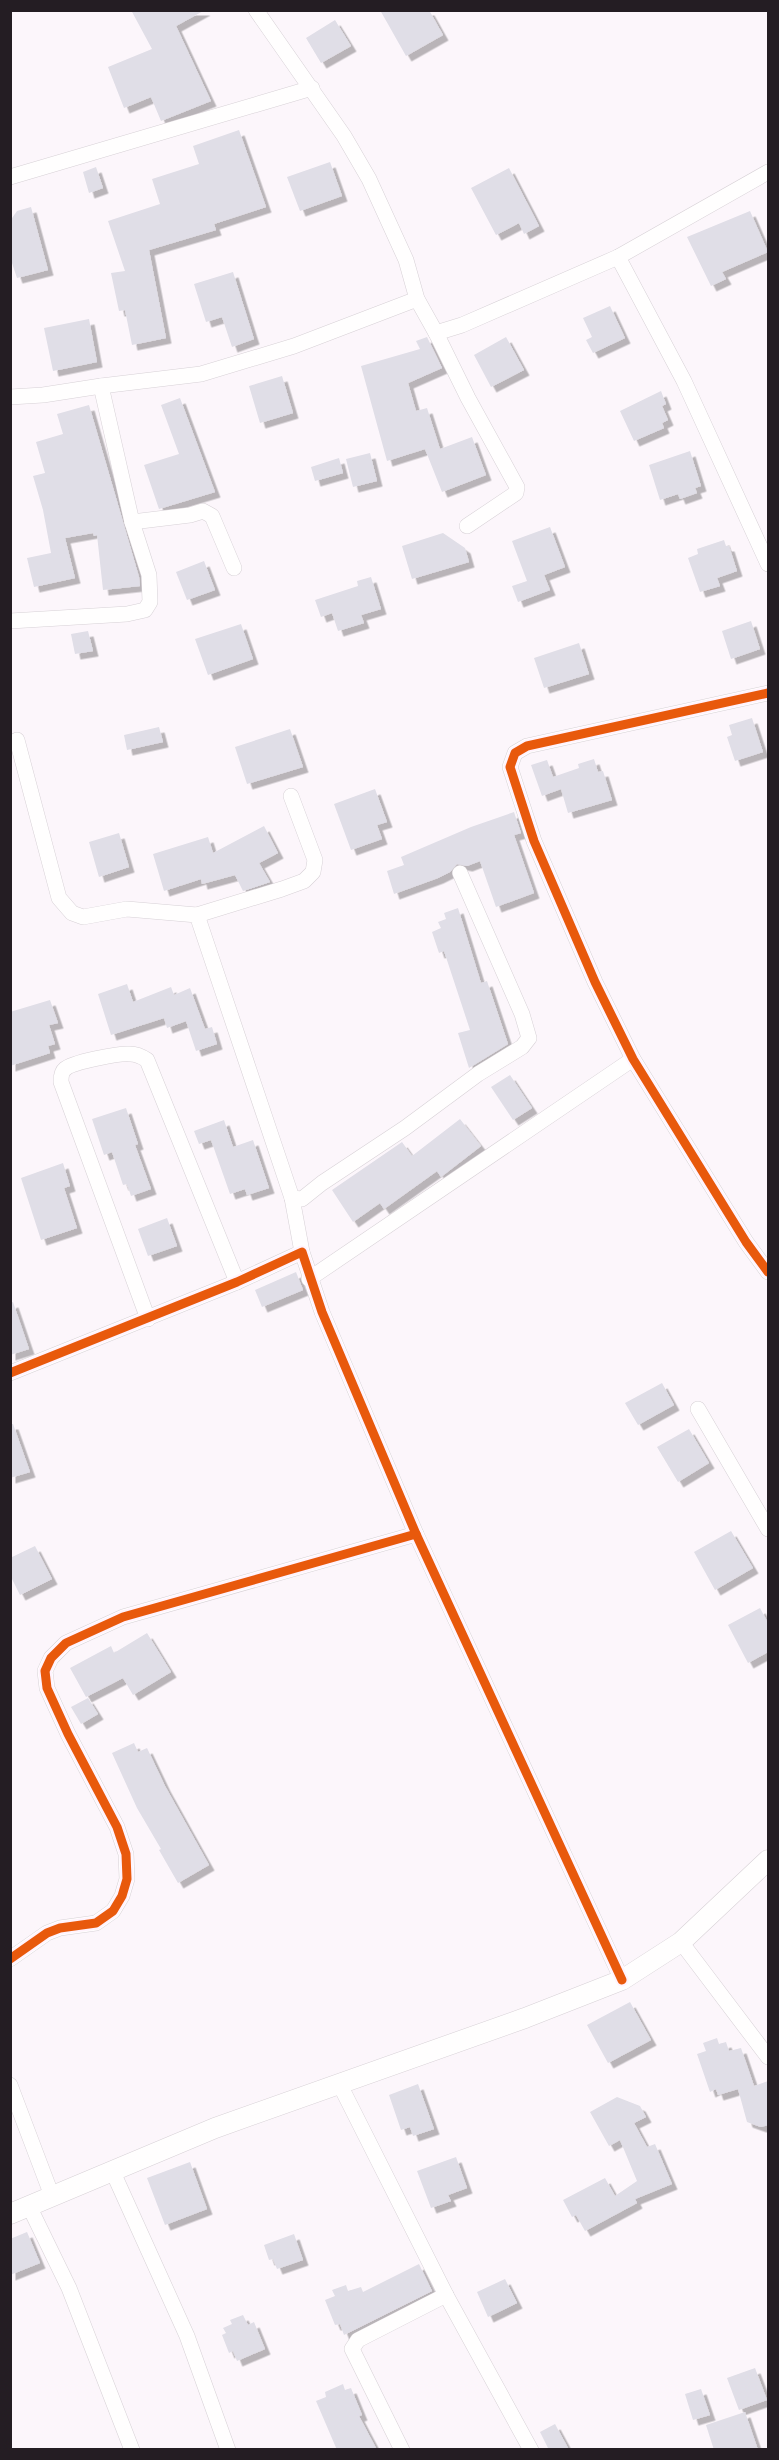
<svg xmlns="http://www.w3.org/2000/svg" width="779" height="2460" font-family="Ubuntu,sans-serif">
	<style>
		.building { fill: #e0dee7; filter: url(#shadow) }
		.lines { fill: none; stroke-linecap: round; stroke-linejoin: round }
		.street-casing { stroke: #d7d1d6; stroke-width: 16 }
		.secondary-casing { stroke: #d7d1d6; stroke-width: 21 }
		.street { stroke: #fffefe; stroke-width: 15 }
		.secondary { stroke: #fffefe; stroke-width: 20 }
		.cycleway-casing { stroke: #fff3fd; stroke-width: 13 }
		.cycleway { stroke: #e8590c; stroke-width: 9 }
	</style>
	<defs>
		<filter id="shadow"><feDropShadow dx="5.5" dy="5.5" stdDeviation="0" flood-color="#0004"/></filter>
	</defs>
	<rect width="100%" height="100%" fill="#fcf6fb"/>
	<g class="building">
		<path d="M131,10H205L176,26L211,101L161,121L151,97L124,108L108,67L152,49Z"/>
		<path d="M380,10H429L443,35L406,56Z"/>
		<path d="M335,20L351,46L321,63L306,38Z"/>
		<path d="M239,130L266,207L214,224L216,230L149,250L166,338L132,345L125,310L119,311L111,273L125,271L108,221L160,204L152,179L199,164L193,146Z"/>
		<path d="M330,162L342,196L300,211L287,177Z"/>
		<path d="M96,167L103,188L89,193L83,172Z"/>
		<path d="M509,168L539,226L524,234L519,223L496,235L471,188Z"/>
		<path d="M31,207L48,270L17,278L10,257V221L17,211Z"/>
		<path d="M750,211L768,252L722,272L726,279L711,286L687,237Z"/>
		<path d="M233,272L254,339L232,347L222,317L206,322L194,284Z"/>
		<path d="M610,306L625,338L593,353L586,340L592,337L583,318Z"/>
		<path d="M89,319L97,362L53,371L44,328Z"/>
		<path d="M427,337L442,368L408,383L416,411L427,408L440,449L472,437L486,475L442,492L425,449L387,461L361,366L420,349L416,341Z"/>
		<path d="M506,337L524,370L491,387L474,355Z"/>
		<path d="M282,376L293,413L260,423L249,386Z"/>
		<path d="M661,391L666,404L662,406L668,420L662,423L664,428L634,441L620,411Z"/>
		<path d="M180,398L215,492L159,509L144,465L179,454L161,405Z"/>
		<path d="M89,405L139,577L140,586L103,590L97,535L94,536L93,533L65,538L75,578L34,587L27,558L51,553L43,510L33,476L45,473L36,442L63,434L57,414Z"/>
		<path d="M690,451L701,486L695,488L697,493L680,499L678,494L660,500L649,465Z"/>
		<path d="M370,453L377,481L353,487L346,459Z"/>
		<path d="M339,458L343,473L315,481L311,467Z"/>
		<path d="M550,527L565,567L544,575L550,590L518,602L512,586L527,581L512,541Z"/>
		<path d="M443,533L465,548L469,562L412,579L402,546Z"/>
		<path d="M724,540L726,546H729L737,571L717,578L720,586L700,592L688,558L698,554L697,549Z"/>
		<path d="M204,561L215,590L187,600L176,572Z"/>
		<path d="M371,577L381,609L361,615L364,623L338,631L332,613L321,617L315,600L358,586L357,581Z"/>
		<path d="M751,621L760,649L731,659L722,631Z"/>
		<path d="M241,624L253,659L208,675L195,639Z"/>
		<path d="M88,631L93,651L75,654L71,634Z"/>
		<path d="M579,643L589,674L544,688L534,658Z"/>
		<path d="M752,718L763,752L735,761L727,737L732,735L729,725Z"/>
		<path d="M159,727L163,742L127,750L124,735Z"/>
		<path d="M290,729L303,767L247,784L235,747Z"/>
		<path d="M594,759L598,772L603,771L612,800L568,813L561,789L542,796L531,765L547,760L553,777L579,768L578,764Z"/>
		<path d="M375,789L387,822L377,825L382,839L351,850L334,804Z"/>
		<path d="M514,812L521,833L514,835L534,893L496,907L480,861L467,866L457,864L450,872L438,878L394,894L387,871L404,865L401,857L471,827Z"/>
		<path d="M264,826L278,853L259,863L270,882L243,891L235,875L202,884L201,879L164,891L153,854L208,837L213,853Z"/>
		<path d="M119,833L129,867L99,877L89,842Z"/>
		<path d="M458,908L481,983L487,981L508,1044L469,1068L458,1033L470,1030L444,951L439,953L432,932L441,928L438,922L446,919L444,913Z"/>
		<path d="M127,984L133,1002L171,987L174,995L190,988L205,1029L212,1027L217,1044L196,1051L186,1021L167,1028L164,1018L111,1035L98,994Z"/>
		<path d="M50,1000L58,1023L49,1025L55,1044L48,1046L50,1053L10,1066V1012Z"/>
		<path d="M510,1075L532,1108L513,1120L491,1087Z"/>
		<path d="M126,1108L138,1144L135,1145L151,1189L131,1196L127,1184L123,1185L112,1152L104,1155L92,1119Z"/>
		<path d="M460,1119L481,1146L441,1177L437,1171L384,1209L380,1203L353,1222L332,1190L402,1142L412,1156Z"/>
		<path d="M224,1120L233,1147L253,1140L269,1188L247,1195L245,1189L230,1194L211,1140L199,1144L194,1131Z"/>
		<path d="M63,1163L70,1186L64,1188L77,1228L41,1240L21,1178Z"/>
		<path d="M167,1218L177,1246L148,1256L138,1229Z"/>
		<path d="M296,1272L303,1290L262,1307L255,1290Z"/>
		<path d="M13,1302L29,1349L10,1355V1303Z"/>
		<path d="M662,1383L674,1405L638,1425L625,1403Z"/>
		<path d="M10,1424H13L30,1472L10,1478Z"/>
		<path d="M689,1429L709,1463L678,1482L657,1447Z"/>
		<path d="M731,1531L753,1568L715,1590L694,1552Z"/>
		<path d="M35,1546L52,1579L20,1595L10,1575V1558Z"/>
		<path d="M760,1608L768,1623V1652L748,1663L728,1625Z"/>
		<path d="M147,1633L171,1672L133,1695L123,1678L86,1697L70,1668L111,1646L114,1653Z"/>
		<path d="M88,1698L98,1714L81,1724L71,1707Z"/>
		<path d="M134,1743L138,1752L147,1748L165,1786L209,1865L178,1883L159,1850L161,1849L137,1808L112,1753Z"/>
		<path d="M630,2002L651,2040L608,2063L587,2025Z"/>
		<path d="M717,2038L719,2044L726,2042L729,2051L741,2048L754,2086L768,2081V2125L761,2127L747,2122L738,2089L718,2095L716,2089L710,2092L697,2054L706,2051L703,2043Z"/>
		<path d="M418,2084L434,2129L413,2136L410,2127L401,2130L389,2095Z"/>
		<path d="M617,2097L640,2106L646,2117L634,2123L647,2147L655,2144L672,2184L635,2199L637,2203L585,2231L576,2215L572,2217L563,2200L605,2178L615,2196L637,2181L620,2140L609,2146L590,2112Z"/>
		<path d="M456,2157L467,2188L448,2195L451,2201L431,2208L417,2171Z"/>
		<path d="M190,2162L207,2209L165,2225L147,2178Z"/>
		<path d="M27,2232L40,2263L10,2275V2239Z"/>
		<path d="M294,2234L303,2260L277,2269L273,2259L269,2260L264,2245Z"/>
		<path d="M419,2264L432,2291L344,2335L340,2324L335,2325L325,2300L335,2296L332,2290L346,2285L348,2291L361,2287L363,2292Z"/>
		<path d="M505,2279L517,2303L488,2317L477,2292Z"/>
		<path d="M243,2315L248,2325L254,2322L265,2349L237,2361L233,2351L229,2353L222,2335L226,2333L223,2328L232,2324L230,2320Z"/>
		<path d="M755,2368L767,2400L739,2410L727,2378Z"/>
		<path d="M343,2384L345,2390L351,2388L362,2415L359,2416L377,2450H337L316,2401L326,2397L325,2392Z"/>
		<path d="M701,2389L710,2415L693,2420L685,2394Z"/>
		<path d="M745,2412L758,2450H714L706,2425Z"/>
		<path d="M555,2424L569,2450H549L540,2432Z"/>
	</g>
	<g class="lines">
		<g class="street-casing">
			<g id="street">
				<path d="M256,10L344,136L369,179L406,260L417,299L436,333L462,325L618,257L768,172"/>
				<path d="M10,177L312,88"/>
				<path d="M618,257L684,381L768,564"/>
				<path d="M436,333L468,398L517,487L516,493L467,526"/>
				<path d="M10,397L43,395L101,386L201,374L294,346L417,299"/>
				<path d="M132,522L190,515L203,511L212,516L234,568"/>
				<path d="M10,621L127,614L145,610L150,602L149,575L132,522L101,386"/>
				<path d="M768,693L527,746L515,753L510,767L534,841L595,982L633,1059L746,1242L768,1272"/>
				<path d="M17,740L59,898L72,913L83,917L127,909L197,915L292,1198L302,1252"/>
				<path d="M197,915L282,889L304,881L313,872L315,860L291,796"/>
				<path d="M292,1198L302,1199L322,1183L405,1128L478,1074L522,1047L529,1038L522,1014L460,873"/>
				<path d="M309,1279L633,1059"/>
				<path d="M148,1319L61,1082C61,1078 61,1072 65,1069C72,1062 120,1053 130,1054C137,1054 141,1056 147,1060L237,1282"/>
				<path d="M10,1373L237,1282L302,1252L322,1312L416,1534L622,1980"/>
				<path d="M698,1409L768,1529"/>
				<path d="M681,1942L768,2057"/>
				<path d="M10,1959L47,1933L60,1928L96,1923L113,1911L122,1896L127,1879L126,1854L117,1827L68,1734L47,1688L45,1671L51,1658L66,1643L123,1617L416,1534"/>
				<path d="M339,2083L446,2295L531,2450"/>
				<path d="M10,2085L52,2196"/>
				<path d="M112,2170L187,2336L228,2450"/>
				<path d="M29,2206L69,2288L132,2450"/>
				<path d="M402,2450L352,2349L358,2340L446,2295"/>
			</g>
		</g>
		<g class="secondary-casing">
			<path id="secondary" d="M10,2214L215,2128L525,2018L622,1980L681,1942L768,1860"/>
		</g>
		<use href="#street" class="street"/>
		<use href="#secondary" class="secondary"/>
		<g class="cycleway-casing">
			<g id="cycleway">
				<path d="M768,693L527,746L515,753L510,767L534,841L595,982L633,1059L746,1242L768,1272"/>
				<path d="M10,1373L237,1282L302,1252L322,1312L416,1534L622,1980"/>
				<path d="M10,1959L47,1933L60,1928L96,1923L113,1911L122,1896L127,1879L126,1854L117,1827L68,1734L47,1688L45,1671L51,1658L66,1643L123,1617L416,1534"/>
			</g>
		</g>
		<use href="#cycleway" class="cycleway"/>
	</g>
	<rect width="779" height="2460" fill="none" stroke="#241d23" stroke-width="24"/>
</svg>
